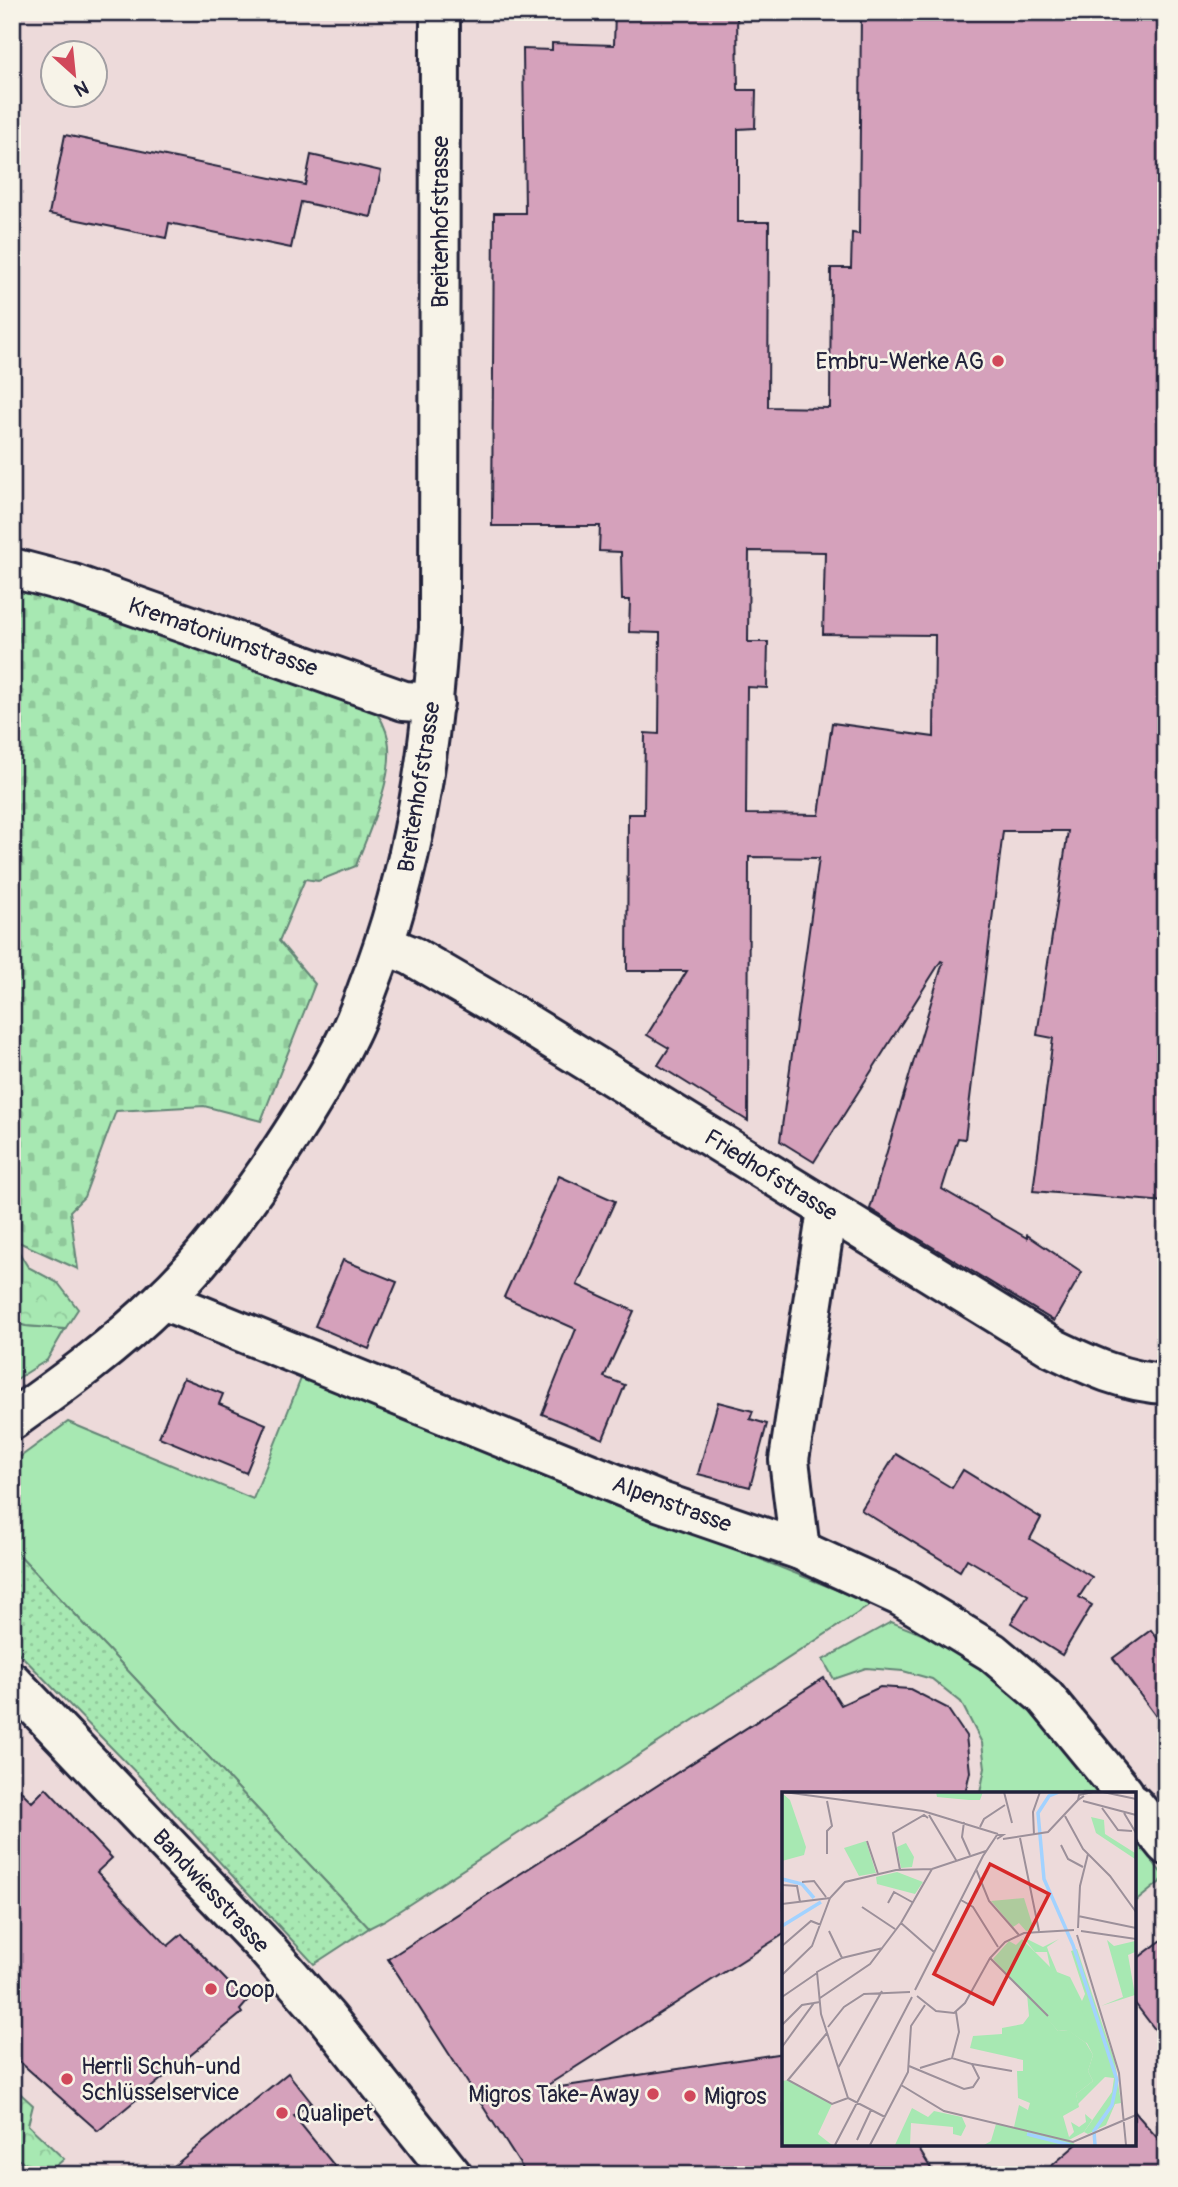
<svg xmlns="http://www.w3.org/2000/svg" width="1178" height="2187" font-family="Pangolin,sans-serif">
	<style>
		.green { fill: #a7e8b2; stroke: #648576; stroke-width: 2 }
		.forest { fill: url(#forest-crowns); stroke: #648576; stroke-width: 2 }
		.cemetery { fill: url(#cemetery-stones); stroke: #648576; stroke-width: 2 }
		.park { fill: url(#park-dots); stroke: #648576; stroke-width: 2 }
		.building { fill: #d5a1bb; stroke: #22223b; stroke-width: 2; fill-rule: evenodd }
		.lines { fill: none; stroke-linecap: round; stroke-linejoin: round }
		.street-casing { stroke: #22223b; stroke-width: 44 }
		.secondary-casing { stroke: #22223b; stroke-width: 44 }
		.street { stroke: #f7f3e8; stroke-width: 38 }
		.secondary { stroke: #f7f3e8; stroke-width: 38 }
		.poi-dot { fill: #d1495b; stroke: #f7f3e8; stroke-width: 2.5 }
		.labels { text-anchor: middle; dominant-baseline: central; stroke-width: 5; stroke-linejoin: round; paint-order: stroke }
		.street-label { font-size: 23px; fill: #22223b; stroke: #f7f3e8 }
		.poi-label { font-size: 23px; fill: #22223b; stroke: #f7f3e8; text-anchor: start }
		.inset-river { fill: none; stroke: #a2d2ff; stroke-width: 3.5 }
		.inset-road { fill: none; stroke: #9c909a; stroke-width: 2 }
		.view { fill: #d62828; fill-opacity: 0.15; stroke: #d62828; stroke-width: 3.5 }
		.inset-edge { fill: none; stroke: #22223b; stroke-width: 3.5 }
	</style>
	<defs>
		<pattern id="forest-crowns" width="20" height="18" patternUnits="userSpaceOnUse" patternTransform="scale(1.75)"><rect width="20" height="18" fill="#a7e8b2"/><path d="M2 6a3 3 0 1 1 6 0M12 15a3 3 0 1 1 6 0" fill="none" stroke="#8fc79a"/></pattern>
		<pattern id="cemetery-stones" width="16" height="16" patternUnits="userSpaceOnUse" patternTransform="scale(1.75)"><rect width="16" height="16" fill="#a7e8b2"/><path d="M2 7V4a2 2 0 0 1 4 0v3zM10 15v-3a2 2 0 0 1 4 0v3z" fill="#8fc79a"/></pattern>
		<pattern id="park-dots" width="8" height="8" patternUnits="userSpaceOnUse" patternTransform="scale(1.75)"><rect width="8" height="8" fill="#a7e8b2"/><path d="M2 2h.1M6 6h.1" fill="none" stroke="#8fc79a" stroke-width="1.8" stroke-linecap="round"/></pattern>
	</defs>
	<rect width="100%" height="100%" fill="#eddada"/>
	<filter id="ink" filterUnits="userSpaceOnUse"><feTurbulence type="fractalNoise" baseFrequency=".0143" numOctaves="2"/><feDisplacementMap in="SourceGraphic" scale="14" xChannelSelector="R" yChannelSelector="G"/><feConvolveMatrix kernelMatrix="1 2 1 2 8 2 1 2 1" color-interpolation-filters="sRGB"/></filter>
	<g filter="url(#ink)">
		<g class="green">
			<path d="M12,1322L26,1326L65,1329L47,1360L12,1382Z"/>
			<path d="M302,1376L872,1604L385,1920L369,1928L12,1547V1463L68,1422L253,1499Z"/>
			<path d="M891,1622C924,1635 958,1648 988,1670C1034,1703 1066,1750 1102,1793H980L985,1768L982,1743L961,1702L932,1679L903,1671L866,1668L834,1679L823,1660Z"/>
			<path d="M1134,1836L1165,1878L1134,1903Z"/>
		</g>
		<g class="forest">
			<path d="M12,1241L28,1267L58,1283L78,1309L65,1329L26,1326L12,1322Z"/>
			<path d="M12,2086L33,2105L28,2125L64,2159L46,2175L12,2156Z"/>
		</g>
		<path class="cemetery" d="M12,587L217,648L372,708C376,713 382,719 384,726C402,764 369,829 356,866L318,881L305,879L279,941L315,984L261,1121L204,1106L116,1111L84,1197L70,1211L78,1269L12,1239Z"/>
		<path class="park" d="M12,1547L369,1928L314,1964L153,1790L12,1646Z"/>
		<g class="building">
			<path d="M615,12H737L738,90H756L755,128L738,129V222H769L768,407L830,408L831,268H851L852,233L859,234L861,12H1166V1202L1033,1191L1053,1038L1037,1035L1068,831H1003L965,1139L958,1138L942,1189L1027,1238V1235L1082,1272L1054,1321L870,1209L943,962L941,961L814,1162L780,1141L819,858L749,857L748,1121L658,1065L669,1048L647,1035L687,971H627L628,814H644L645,733L659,734L660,633L629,632L630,600H622L621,552L599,551L600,526H492L494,213H525L523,49L552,50V43L614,45ZM749,551L825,552L823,634L935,635L934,737L832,723L819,815L746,814L747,687L767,688L768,642H748Z"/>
			<path d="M65,135L305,185L311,155L381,171L371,217L301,202L291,248L169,223L166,238L49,214Z"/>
			<path d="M559,1176L615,1201L577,1285L634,1311L604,1377L625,1385L603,1439L542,1414L576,1329L504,1297Z"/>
			<path d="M343,1260L397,1282L369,1349L315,1326Z"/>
			<path d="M183,1378L223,1394L219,1404L266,1424L246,1473L159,1437Z"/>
			<path d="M718,1402L753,1411L750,1419L767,1424L750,1487L698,1474Z"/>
			<path d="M896,1454L952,1488L963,1470L1041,1518L1030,1539L1092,1577L1079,1597L1092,1605L1062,1655L1011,1623L1028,1595L967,1559L960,1571L861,1510Z"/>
			<path d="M1151,1630L1166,1650V1730L1113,1658Z"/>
			<path d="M824,1678L841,1705L880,1687L910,1689L947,1708L966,1736L970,1772L965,1793H784V1934L540,2090L784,2053V2143H915L935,2175H527L388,1959Z"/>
			<path d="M12,1782L32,1802L46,1788L112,1858L97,1872L168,1946L182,1934L247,2002L240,2010L242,2013L98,2131L12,2055Z"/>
			<path d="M1166,1937V2044L1134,2002V1961Z"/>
			<path d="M288,2073L311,2102L294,2116L342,2175H163Z"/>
			<path d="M1134,2111L1166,2148V2175H1041L1078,2143H1134Z"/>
		</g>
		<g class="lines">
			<g class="street-casing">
				<g id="street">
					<path d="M12,568L73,584L404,701L434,703"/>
					<path d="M385,945L412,956L498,1006L1053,1348C1090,1366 1124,1382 1166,1384"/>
					<path d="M163,1300L658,1501L800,1550L900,1596L992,1652L1045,1697L1124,1793"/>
					<path d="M800,1550L789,1460L827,1210"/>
					<path d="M12,1682L266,1948L328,2019L452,2175"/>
					<path d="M1134,1805L1166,1845"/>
				</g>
			</g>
			<g class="secondary-casing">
				<path id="secondary" d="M12,1420C64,1383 115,1346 161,1301C202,1263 236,1216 268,1170C298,1126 326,1081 349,1034C357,1018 363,1001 369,985C414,870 431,750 439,628L440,12"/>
			</g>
			<use href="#street" class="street"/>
			<use href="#secondary" class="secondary"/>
		</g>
	</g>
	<g class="poi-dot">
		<circle cx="998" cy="361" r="7"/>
		<circle cx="211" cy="1989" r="7"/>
		<circle cx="67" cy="2079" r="7"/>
		<circle cx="653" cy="2094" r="7"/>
		<circle cx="690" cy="2096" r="7"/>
		<circle cx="282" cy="2113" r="7"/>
	</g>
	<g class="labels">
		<g class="street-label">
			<text transform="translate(440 222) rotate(-90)">Breitenhofstrasse</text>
			<text transform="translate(223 637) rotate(19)">Krematoriumstrasse</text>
			<text transform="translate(419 787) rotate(-81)">Breitenhofstrasse</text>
			<text transform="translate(771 1175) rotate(32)">Friedhofstrasse</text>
			<text transform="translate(672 1504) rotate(20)">Alpenstrasse</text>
			<text transform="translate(211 1891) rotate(47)">Bandwiesstrasse</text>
		</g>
		<g class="poi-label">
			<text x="984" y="361" text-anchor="end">Embru-Werke AG</text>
			<text x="225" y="1989">Coop</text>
			<text x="81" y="2066">Herrli Schuh-und<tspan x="81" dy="26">Schlüsselservice</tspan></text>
			<text x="639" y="2094" text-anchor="end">Migros Take-Away</text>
			<text x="704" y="2096">Migros</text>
			<text x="296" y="2113">Qualipet</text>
		</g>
	</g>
	<g transform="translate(782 1792)">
		<rect width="354" height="354" fill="#eddada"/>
		<path d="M154,0H201L198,8H187L155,5ZM309,25L322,28L323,42L353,61V67L314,41ZM124,51L132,65L130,75L119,76L115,55ZM115,80L141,90L133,102L95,92L94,85ZM242,106L252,138L244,139L237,131L231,135L209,109ZM325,148L332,154L353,149V160L346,163L353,203L319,214L341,205ZM245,202L276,239L286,238L304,251L311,263L306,279L311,289L294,302L297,315L281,324L287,345L292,340L289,330L297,335L304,330L303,322L310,328L302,340L287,348L294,353H202L209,349L214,332L232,335L237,313L246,318L248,311L236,306L235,279H241V268L188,256L191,244L220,242V236L241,232L247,224ZM6,288L50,312L36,342L50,353H0V289ZM130,316L146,325L152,319L180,325L184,334L179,344L171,342V335L129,331L128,353H113Z" fill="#a7e8b2"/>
		<path d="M0,1L8,8L24,55L22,63L0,69ZM241,145L261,155L277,147L265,155L267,161L275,180L288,185L300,209L303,202L289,159L295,157L333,270L339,311L333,312L324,333L306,342L302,340L330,300L332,286L323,285L296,312L294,302L311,289L306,279L311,263L269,180L265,160H253Z" fill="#a7e8b2"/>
		<path d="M240,147L282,189L305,227L309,248L304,251L285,238L276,239L211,167L227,149L234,153Z" fill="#a7e8b2"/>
		<path d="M84,49L94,81L77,84L62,56Z" fill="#a7e8b2"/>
		<path class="inset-river" d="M277,0L267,4L256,21L262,87L291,153L335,288L330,313L312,339L313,353M0,87L20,92L32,106M0,134L39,110M245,342L288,353"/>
		<path class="inset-road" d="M2,0L141,19L216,42M222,0L230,31M321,0L354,7M302,4L296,8L297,3L311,0M45,9L50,34L45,39V62M301,9L354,23M320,16L336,38L350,39M342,21L354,41M147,23L174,68M283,24L301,57L328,84L354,120M182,30L180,45L188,63M198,35L202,27L223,13M252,43L251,20L258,0M238,46L257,139M221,47L266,40L296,8M85,49L96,82M279,53L286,67L301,75M194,77L207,109L237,143M118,78L111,41L142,23L146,26M20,90L32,89L44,105M0,93L15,94L18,110M179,108L191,115L216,155M106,111L112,100L130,110M0,112L48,106M80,115L113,137M296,124L354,136M119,131L150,77M119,131L152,160M296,136L298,94L306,62M47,139L60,166M299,139L354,147M295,143L337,281L344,353M0,154L29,129L39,133M101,156L60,166L35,180L39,222L66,306L103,325M208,166L266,224M0,183L30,154L48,106L63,90L114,78L150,77L204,59M133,198L201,64L215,43H221L215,47M135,204L154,219L172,221L183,211L208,166L223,150L242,141L292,138M0,205L35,181M38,206L88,172L119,131M0,233L20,213L32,211M46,235L62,215L82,202L128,200M45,241L6,288L50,312L66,306M0,255L32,211L38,210M170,266L177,240L174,220M190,272L230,279M127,274L182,297L191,295L197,286L190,272L170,266L138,276M56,276L100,199M119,293L162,319L291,350L354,323M75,348L89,318M53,353L130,205M88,353L126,280L129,234L143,213"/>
		<path class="view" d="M208,72L267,102L211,212L152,182Z"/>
		<rect width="354" height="354" class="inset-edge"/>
	</g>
	<rect width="1178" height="2187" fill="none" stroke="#f7f3e8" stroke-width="42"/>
	<rect x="21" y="21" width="1136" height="2145" fill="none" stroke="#22223b" stroke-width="2.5" filter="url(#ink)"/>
	<g transform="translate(74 74) rotate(153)"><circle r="33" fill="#f7f3e8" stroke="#a29fa3" stroke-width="2"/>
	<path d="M0-5L12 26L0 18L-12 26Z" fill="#d1495b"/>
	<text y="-10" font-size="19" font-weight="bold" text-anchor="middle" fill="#22223b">N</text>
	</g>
</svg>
